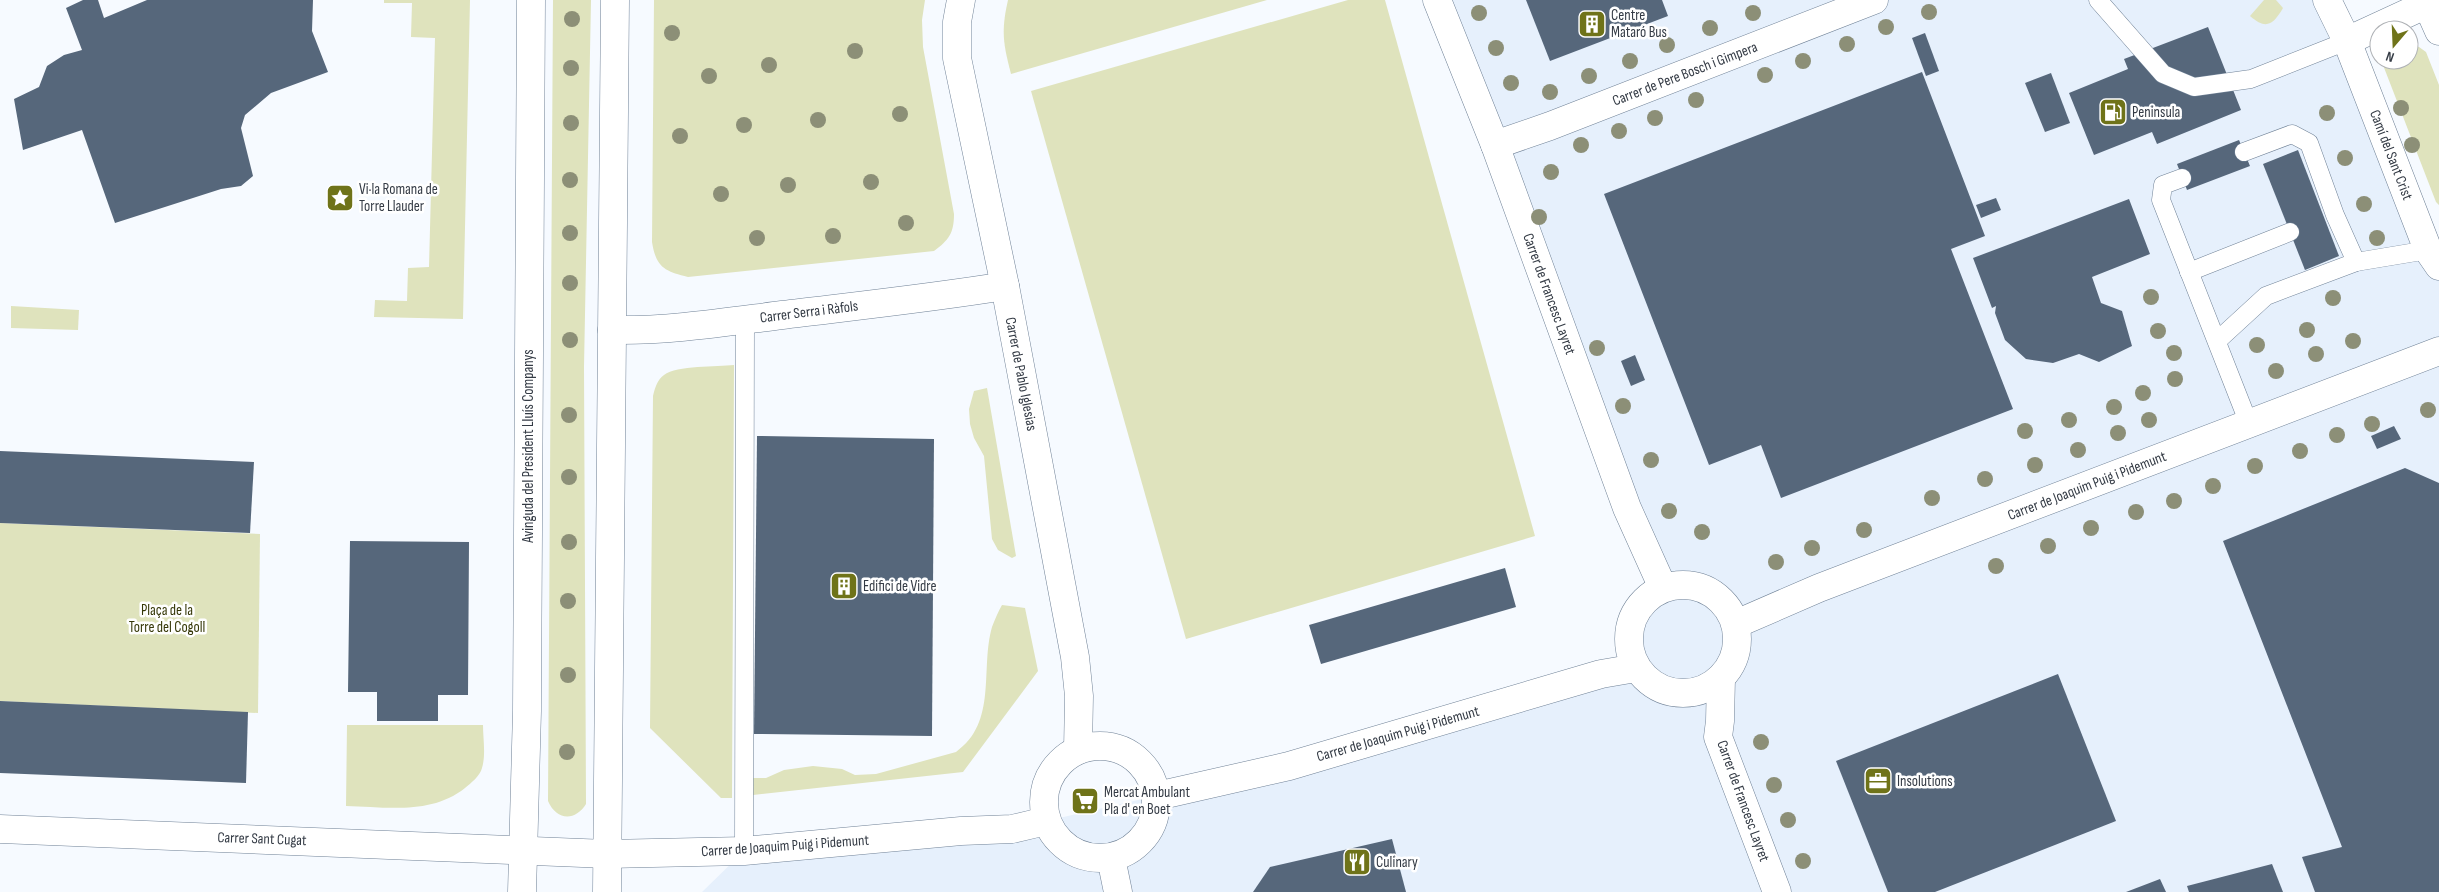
<svg xmlns="http://www.w3.org/2000/svg" width="2439" height="892" font-family="'Sofia Sans Condensed',sans-serif">
	<style>
		.built { fill: #e6f0fc }
		.green { fill: #dfe3bd }
		.building { fill: #56677b }
		.lines { fill: none; stroke-linecap: round; stroke-linejoin: round }
		.service-casing { stroke: #708297; stroke-width: 19 }
		.minor-casing { stroke: #708297; stroke-width: 29 }
		.tertiary-casing { stroke: #708297; stroke-width: 29 }
		.service { stroke: #fff; stroke-width: 18 }
		.minor { stroke: #fff; stroke-width: 28 }
		.tertiary { stroke: #fff; stroke-width: 28 }
		.tree { fill: #8c8f77 }
		.labels { text-anchor: middle; dominant-baseline: central; stroke-width: 5; stroke-linejoin: round; paint-order: stroke }
		.poi-label { font-size: 15px; fill: #343b45; stroke: #fff; text-anchor: start }
		.street-label { font-size: 15px; fill: #343b45; stroke: #fff }
		.park-label { font-size: 15px; fill: #363808; stroke: #fff }
	</style>
	<rect width="100%" height="100%" fill="#f6faff"/>
	<path class="built" d="M1437,0H2327L2439,266V892H702L744,851L1046,821L1239,777L1636,668L1629,650L1630,624L1641,603L1663,588Z"/>
	<g class="green">
		<path d="M384,0H470L463,319L374,317L375,300L407,301L408,268L429,267L435,38L411,37L412,3H384Z"/>
		<path d="M553,0H591L584,367L586,804C575,822 556,820 548,801Z"/>
		<path d="M654,0H925L922,20L923,47L954,214C954,233 949,240 934,251L688,277C664,271 656,267 652,242Z"/>
		<path d="M1008,0H1267L1011,74C1003,43 1001,31 1008,0Z"/>
		<path d="M1348,0H1385L1535,536L1186,639L1031,91Z"/>
		<path d="M2264,0H2276L2283,8C2273,25 2266,30 2250,16Z"/>
		<path d="M2411,45L2419,47L2426,52L2439,85V205L2436,202L2383,65V60H2409Z"/>
		<path d="M11,306L79,310L78,330L11,328Z"/>
		<path d="M734,365L732,798H721L650,728L653,396C655,388 657,380 664,375C677,365 717,367 734,365Z"/>
		<path d="M987,388L1016,556L1012,558L998,550L992,539L984,456L974,438L970,424L969,409L974,391Z"/>
		<path d="M0,523L260,534L258,713L0,701Z"/>
		<path d="M1002,605L1025,608L1038,671L963,772L753,795V778H766L784,770L813,766L842,769L855,775L876,774L956,752C998,722 980,669 992,627C995,619 998,612 1002,605Z"/>
		<path d="M347,725H483C483,738 486,755 482,768C480,776 471,783 465,788C431,815 387,807 346,806Z"/>
	</g>
	<g class="building">
		<path d="M83,0H98L104,18L147,0H313L312,31L328,72L271,93L245,115L241,128L253,176L241,186L221,189L115,223L82,130L23,150L14,99L39,87L47,66L64,55L82,50L66,8Z"/>
		<path d="M1526,0H1662L1668,16L1550,61Z"/>
		<path d="M2208,27L2241,110L2157,144L2152,132L2094,155L2069,93L2128,69L2124,59Z"/>
		<path d="M1925,33L1939,71L1926,76L1912,38Z"/>
		<path d="M1922,72L1985,236L1951,249L2013,409L1781,498L1761,445L1709,465L1604,194Z"/>
		<path d="M2051,73L2070,123L2045,132L2025,83Z"/>
		<path d="M2239,140L2250,166L2187,190L2177,164Z"/>
		<path d="M2298,150L2339,256L2305,270L2263,164Z"/>
		<path d="M1996,198L2001,210L1981,218L1976,205Z"/>
		<path d="M2129,199L2150,254L2092,277L2101,303L2122,311L2132,346L2099,362L2079,354L2053,363L2026,359L2005,340L1995,313L1996,306L1992,308L1973,258Z"/>
		<path d="M1635,355L1645,380L1631,386L1621,361Z"/>
		<path d="M2394,426L2401,439L2377,449L2371,436Z"/>
		<path d="M757,436L934,439L932,736L754,734Z"/>
		<path d="M0,451L254,462L250,533L0,523Z"/>
		<path d="M2405,468L2439,483V892H2315L2302,857L2342,847L2223,541Z"/>
		<path d="M350,541L469,542L468,695H438V721H377V692H348Z"/>
		<path d="M1505,568L1516,607L1321,664L1309,625Z"/>
		<path d="M2058,674L2116,821L1935,892H1888L1836,761Z"/>
		<path d="M0,701L248,712L246,783L0,773Z"/>
		<path d="M1392,839L1406,892H1253L1270,867Z"/>
		<path d="M2272,864L2283,892H2189L2187,886Z"/>
		<path d="M2160,879L2166,892H2126Z"/>
	</g>
	<g class="lines">
		<g class="service-casing">
			<g id="service">
				<path d="M2098,0L2163,74L2194,87L2251,79L2347,41"/>
				<path d="M2244,152L2292,134L2309,143L2335,215L2356,262L2428,250"/>
				<path d="M2182,178L2163,185L2161,200L2249,424"/>
				<path d="M2189,272L2290,232"/>
				<path d="M2217,341L2266,296L2356,262"/>
				<path d="M744,851L745,319"/>
			</g>
		</g>
		<g class="minor-casing">
			<g id="minor">
				<path d="M961,0L957,22V58L1005,286L1075,657L1079,696L1078,750"/>
				<path d="M1437,0L1495,145L1627,508L1663,588"/>
				<path d="M2327,0L2347,41L2428,250L2439,266"/>
				<path d="M2347,41L2427,4L2439,31"/>
				<path d="M1495,145L1550,126L1874,0"/>
				<path d="M612,330C669,331 726,322 782,315C856,306 931,298 1005,286"/>
				<circle cx="1683" cy="639" r="54"/>
				<path d="M1736,624L1819,588L2439,351"/>
				<path d="M1721,678L1720,721L1718,737L1777,892"/>
				<circle cx="1100" cy="802" r="56"/>
				<path d="M1157,796L1289,766L1601,674L1636,668"/>
				<path d="M0,829L607,854L744,851L961,831L1012,829L1046,821"/>
				<path d="M1111,858L1118,892"/>
			</g>
		</g>
		<g class="tertiary-casing">
			<g id="tertiary">
				<path d="M522,892L527,711L531,0"/>
				<path d="M607,892L615,0"/>
			</g>
		</g>
		<use href="#service" class="service"/>
		<use href="#minor" class="minor"/>
		<use href="#tertiary" class="tertiary"/>
	</g>
	<g class="tree">
		<circle cx="1929" cy="12" r="8"/>
		<circle cx="1479" cy="13" r="8"/>
		<circle cx="1753" cy="13" r="8"/>
		<circle cx="572" cy="19" r="8"/>
		<circle cx="1886" cy="27" r="8"/>
		<circle cx="1710" cy="28" r="8"/>
		<circle cx="672" cy="33" r="8"/>
		<circle cx="1847" cy="44" r="8"/>
		<circle cx="1667" cy="45" r="8"/>
		<circle cx="1496" cy="48" r="8"/>
		<circle cx="855" cy="51" r="8"/>
		<circle cx="1630" cy="61" r="8"/>
		<circle cx="1803" cy="61" r="8"/>
		<circle cx="769" cy="65" r="8"/>
		<circle cx="571" cy="68" r="8"/>
		<circle cx="1765" cy="75" r="8"/>
		<circle cx="709" cy="76" r="8"/>
		<circle cx="1589" cy="76" r="8"/>
		<circle cx="1511" cy="83" r="8"/>
		<circle cx="1550" cy="92" r="8"/>
		<circle cx="1696" cy="100" r="8"/>
		<circle cx="2401" cy="108" r="8"/>
		<circle cx="2327" cy="113" r="8"/>
		<circle cx="900" cy="114" r="8"/>
		<circle cx="1655" cy="118" r="8"/>
		<circle cx="818" cy="120" r="8"/>
		<circle cx="571" cy="123" r="8"/>
		<circle cx="744" cy="125" r="8"/>
		<circle cx="1619" cy="131" r="8"/>
		<circle cx="680" cy="136" r="8"/>
		<circle cx="1581" cy="145" r="8"/>
		<circle cx="2412" cy="145" r="8"/>
		<circle cx="2345" cy="158" r="8"/>
		<circle cx="1551" cy="172" r="8"/>
		<circle cx="570" cy="180" r="8"/>
		<circle cx="871" cy="182" r="8"/>
		<circle cx="788" cy="185" r="8"/>
		<circle cx="721" cy="194" r="8"/>
		<circle cx="2364" cy="204" r="8"/>
		<circle cx="1539" cy="217" r="8"/>
		<circle cx="906" cy="223" r="8"/>
		<circle cx="570" cy="233" r="8"/>
		<circle cx="833" cy="236" r="8"/>
		<circle cx="757" cy="238" r="8"/>
		<circle cx="2377" cy="238" r="8"/>
		<circle cx="570" cy="283" r="8"/>
		<circle cx="2151" cy="297" r="8"/>
		<circle cx="2333" cy="298" r="8"/>
		<circle cx="2307" cy="330" r="8"/>
		<circle cx="2158" cy="331" r="8"/>
		<circle cx="570" cy="340" r="8"/>
		<circle cx="2353" cy="341" r="8"/>
		<circle cx="2257" cy="345" r="8"/>
		<circle cx="1597" cy="348" r="8"/>
		<circle cx="2174" cy="353" r="8"/>
		<circle cx="2316" cy="354" r="8"/>
		<circle cx="2276" cy="371" r="8"/>
		<circle cx="2175" cy="379" r="8"/>
		<circle cx="2143" cy="393" r="8"/>
		<circle cx="1623" cy="406" r="8"/>
		<circle cx="2114" cy="407" r="8"/>
		<circle cx="2428" cy="410" r="8"/>
		<circle cx="569" cy="415" r="8"/>
		<circle cx="2069" cy="420" r="8"/>
		<circle cx="2149" cy="420" r="8"/>
		<circle cx="2372" cy="424" r="8"/>
		<circle cx="2025" cy="431" r="8"/>
		<circle cx="2118" cy="433" r="8"/>
		<circle cx="2337" cy="435" r="8"/>
		<circle cx="2078" cy="450" r="8"/>
		<circle cx="2300" cy="451" r="8"/>
		<circle cx="1651" cy="460" r="8"/>
		<circle cx="2035" cy="465" r="8"/>
		<circle cx="2255" cy="466" r="8"/>
		<circle cx="569" cy="477" r="8"/>
		<circle cx="1985" cy="479" r="8"/>
		<circle cx="2213" cy="486" r="8"/>
		<circle cx="1932" cy="498" r="8"/>
		<circle cx="2174" cy="501" r="8"/>
		<circle cx="1669" cy="511" r="8"/>
		<circle cx="2136" cy="512" r="8"/>
		<circle cx="2091" cy="528" r="8"/>
		<circle cx="1864" cy="530" r="8"/>
		<circle cx="1702" cy="532" r="8"/>
		<circle cx="569" cy="542" r="8"/>
		<circle cx="2048" cy="546" r="8"/>
		<circle cx="1812" cy="548" r="8"/>
		<circle cx="1776" cy="562" r="8"/>
		<circle cx="1996" cy="566" r="8"/>
		<circle cx="568" cy="601" r="8"/>
		<circle cx="568" cy="675" r="8"/>
		<circle cx="1761" cy="742" r="8"/>
		<circle cx="567" cy="752" r="8"/>
		<circle cx="1774" cy="785" r="8"/>
		<circle cx="1788" cy="820" r="8"/>
		<circle cx="1803" cy="861" r="8"/>
	</g>
	<defs>
		<g id="building-square" transform="scale(1.4375)"><rect x="-9" y="-9" width="18" height="18" rx="4" fill="#6f7319" stroke="#fff"/><path d="M-4-6H4V6H1V3H-1V6H-4ZM-2.5-4.3h1.7v1.8h-1.7ZM.8-4.3h1.7v1.8H.8ZM-2.5-1h1.7V.8h-1.7ZM.8-1h1.7V.8H.8Z" fill="#fff"/></g>
		<g id="fuel-square" transform="scale(1.4375)"><rect x="-9" y="-9" width="18" height="18" rx="4" fill="#6f7319" stroke="#fff"/><path d="M-5.5-6h7V0h2V4h1.3V-2.5L3-4.5l.8-.8L6-3V5H2.5V1h-1V6h-7ZM-4.2-4.7v3.2H.2V-4.7Z" fill="#fff"/></g>
		<g id="sight-square" transform="scale(1.4375)"><rect x="-9" y="-9" width="18" height="18" rx="4" fill="#6f7319" stroke="#fff"/><path d="M0-6L1.8-2.2L6-1.7L2.9 1.2L3.7 5.4L0 3.3L-3.7 5.4L-2.9 1.2L-6-1.7L-1.8-2.2Z" fill="#fff"/></g>
		<g id="office-square" transform="scale(1.4375)"><rect x="-9" y="-9" width="18" height="18" rx="4" fill="#6f7319" stroke="#fff"/><path d="M-6-3h4V-5.5h4V-3h4V5H-6ZM-1-4.5V-3h2v-1.5ZM-6 0V1H6V0Z" fill="#fff"/></g>
		<g id="supermarket-square" transform="scale(1.4375)"><rect x="-9" y="-9" width="18" height="18" rx="4" fill="#6f7319" stroke="#fff"/><path d="M-6-5.5h2.5l.6 2H6L4.5 2H-2.5L-4.4-4H-6ZM-1.5 3.2a1.3 1.3 0 1 0 .1 0ZM3 3.2a1.3 1.3 0 1 0 .1 0Z" fill="#fff"/></g>
		<g id="restaurant-square" transform="scale(1.4375)"><rect x="-9" y="-9" width="18" height="18" rx="4" fill="#6f7319" stroke="#fff"/><path d="M-5-6h1v4h1v-4h1v4h1v-4h1v5L-1.5 .5V6h-2V.5L-5-1ZM5-6V6H3V1.5H1.5Q1.5-4 5-6Z" fill="#fff"/></g>
	</defs>
	<g fill-rule="evenodd">
		<use href="#building-square" x="1592" y="24"/>
		<use href="#fuel-square" x="2113" y="112"/>
		<use href="#sight-square" x="340" y="198"/>
		<use href="#building-square" x="844" y="586"/>
		<use href="#office-square" x="1878" y="781"/>
		<use href="#supermarket-square" x="1085" y="801"/>
		<use href="#restaurant-square" x="1357" y="862"/>
	</g>
	<g class="labels">
		<g class="poi-label">
			<text x="1611" y="15">Centre<tspan x="1611" dy="17">Mataró Bus</tspan></text>
			<text x="2132" y="112">Peninsula</text>
			<text x="359" y="189">Vi·la Romana de<tspan x="359" dy="17">Torre Llauder</tspan></text>
			<text x="863" y="586">Edifici de Vidre</text>
			<text x="1897" y="781">Insolutions</text>
			<text x="1104" y="792">Mercat Ambulant<tspan x="1104" dy="17">Pla d' en Boet</tspan></text>
			<text x="1376" y="862">Culinary</text>
		</g>
		<g class="street-label">
			<text transform="translate(1685 74) rotate(-21)">Carrer de Pere Bosch i Gimpera</text>
			<text transform="translate(2391 155) rotate(69)">Camí del Sant Crist</text>
			<text transform="translate(1549 294) rotate(70)">Carrer de Francesc Layret</text>
			<text transform="translate(809 312) rotate(-7)">Carrer Serra i Ràfols</text>
			<text transform="translate(1021 374) rotate(79)">Carrer de Pablo Iglesias</text>
			<text transform="translate(528 446) rotate(-90)">Avinguda del President Lluís Companys</text>
			<text transform="translate(2087 486) rotate(-21)">Carrer de Joaquim Puig i Pidemunt</text>
			<text transform="translate(1398 734) rotate(-16)">Carrer de Joaquim Puig i Pidemunt</text>
			<text transform="translate(1743 801) rotate(70)">Carrer de Francesc Layret</text>
			<text transform="translate(262 839) rotate(2)">Carrer Sant Cugat</text>
			<text transform="translate(785 846) rotate(-4)">Carrer de Joaquim Puig i Pidemunt</text>
		</g>
		<g class="park-label">
			<text x="167" y="610">Plaça de la<tspan x="167" dy="17">Torre del Cogoll</tspan></text>
		</g>
	</g>
	<g transform="translate(2394 45) rotate(199)"><circle r="24" fill="#ffffff" stroke="#aeb1b5"/>
	<path d="M0-4L9 19L0 12L-9 19Z" fill="#6f7319"/>
	<text y="-8" font-size="14" font-weight="bold" text-anchor="middle" fill="#343b45">N</text>
	</g>
</svg>
